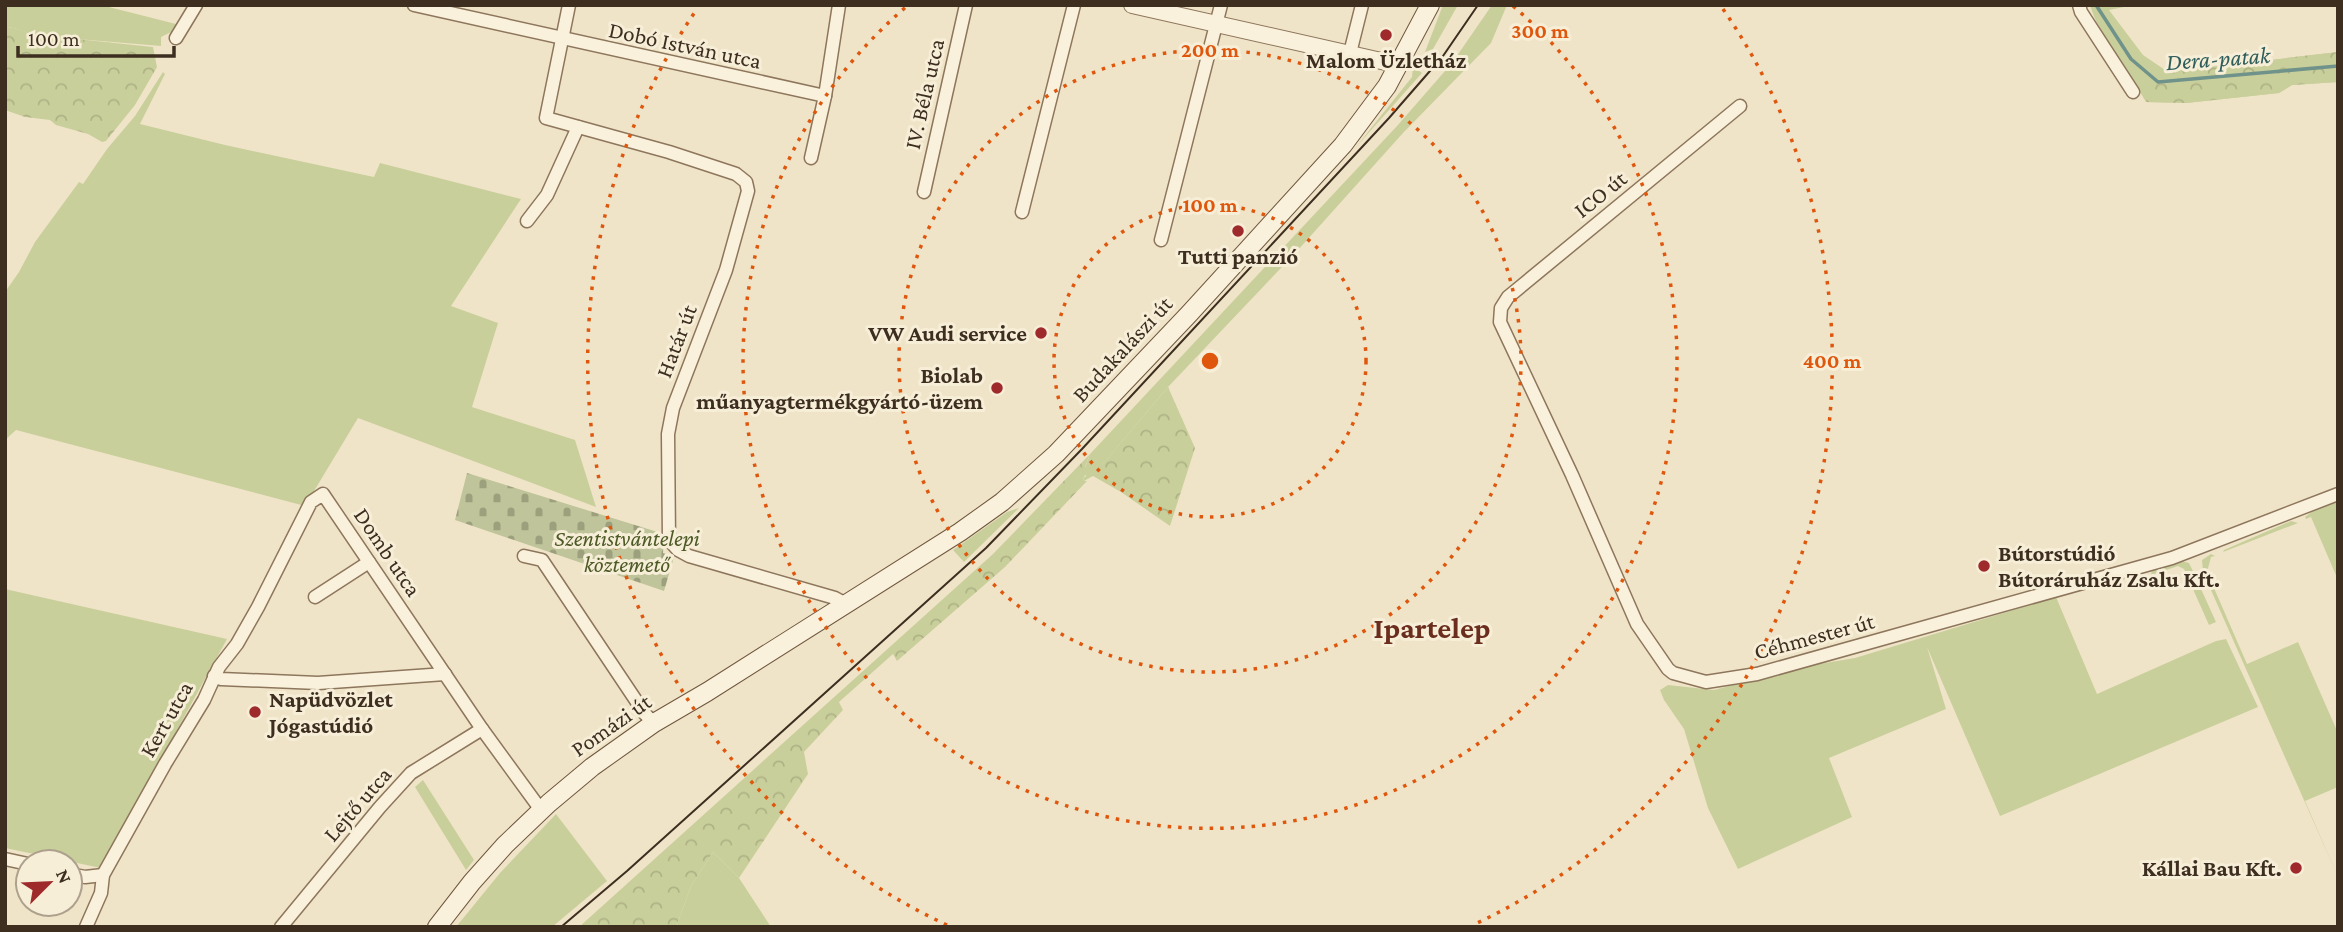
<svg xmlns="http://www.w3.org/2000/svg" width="2343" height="932" font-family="'Crimson Pro',serif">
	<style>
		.grass { fill: #c9cf9b }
		.forest { fill: url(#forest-crowns) }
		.cemetery { fill: url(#cemetery-stones) }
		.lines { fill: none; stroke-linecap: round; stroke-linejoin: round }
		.stream { stroke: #6f938a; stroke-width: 3.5 }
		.minor-casing { stroke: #8d765c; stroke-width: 15 }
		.tertiary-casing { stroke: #8d765c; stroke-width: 18 }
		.secondary-casing { stroke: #6f573f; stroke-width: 20 }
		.minor { stroke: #faf1dc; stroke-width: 12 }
		.tertiary { stroke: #faf1dc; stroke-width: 16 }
		.secondary { stroke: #faf1dc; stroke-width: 18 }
		.tram { stroke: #3d2e20; stroke-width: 2 }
		.ring { fill: none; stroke: #df570d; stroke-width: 3.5; stroke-dasharray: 3.5 7 }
		.poi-dot { fill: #9e2a2b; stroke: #f7eed8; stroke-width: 2.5 }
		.labels { text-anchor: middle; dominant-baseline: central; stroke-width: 6; stroke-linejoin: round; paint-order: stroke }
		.street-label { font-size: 23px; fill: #3d2e20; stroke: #f7eed8 }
		.poi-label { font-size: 23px; font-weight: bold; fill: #3d2e20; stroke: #f7eed8; text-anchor: end }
		.park-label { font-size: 23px; font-style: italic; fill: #4d5a26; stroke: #f7eed8 }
		.water-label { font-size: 24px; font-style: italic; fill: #2f5d5a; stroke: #f7eed8 }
		.district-label { font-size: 30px; font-weight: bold; fill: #6b2e1e; stroke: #f7eed8 }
		.centre { fill: #df570d; stroke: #f7eed8; stroke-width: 3.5 }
		.ring-label { font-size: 21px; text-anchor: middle; font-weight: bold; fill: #df570d; stroke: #f7eed8; stroke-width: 6; stroke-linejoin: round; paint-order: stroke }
	</style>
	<defs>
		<pattern id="forest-crowns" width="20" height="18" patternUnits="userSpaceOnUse" patternTransform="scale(1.75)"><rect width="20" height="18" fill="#c9cf9b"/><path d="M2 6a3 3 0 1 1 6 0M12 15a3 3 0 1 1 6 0" fill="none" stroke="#aeb285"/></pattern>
		<pattern id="cemetery-stones" width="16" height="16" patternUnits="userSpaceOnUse" patternTransform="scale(1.75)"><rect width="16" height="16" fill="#bfc49a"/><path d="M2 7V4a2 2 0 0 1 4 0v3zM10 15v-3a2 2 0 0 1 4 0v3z" fill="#9ca07d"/></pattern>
	</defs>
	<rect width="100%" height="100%" fill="#f0e4c8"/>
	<g class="grass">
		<path d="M5,5H101L176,24L181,27L161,37V46L77,39C72,42 68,46 61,46C44,45 28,28 5,27Z"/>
		<path d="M1443,5H1458L1433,49L1425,52Z"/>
		<path d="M1492,5H1507L1491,43L1403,133L1298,250L1168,387L1102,465L1121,492L1093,476L1084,481L1083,478L1086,476L1085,468L1090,454L1397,126L1452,63Z"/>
		<path d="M2090,5L2124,7L2109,10L2143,55L2168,72L2338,52V82L2292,85L2279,93L2186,103L2146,102C2128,70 2101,41 2090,5Z"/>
		<path d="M1413,66L1422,73L1356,147L1412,77Z"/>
		<path d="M163,72L165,74L140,124L225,145L374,177L380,163L521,199L451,306L498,323L472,407L575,440L596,507L358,418L305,506L16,430L5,440V292L19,272L35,242L79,182L83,184L107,149L135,116Z"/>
		<path d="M2338,499V580L2311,517L2306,519L2305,517L2321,505Z"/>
		<path d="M1019,508L964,562L953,550L1007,512Z"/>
		<path d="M2291,521L2298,523L2223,552L2224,550Z"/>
		<path d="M2211,554L2215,556L2211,557L2207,572L2247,664L2298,642L2338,733V787L2305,801L2338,877L2203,572L2202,560Z"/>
		<path d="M2181,561L2189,563L2191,567L2216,622L2209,625L2184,569L2178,566L2151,575L2152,570Z"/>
		<path d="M5,589L227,639L101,868L5,848Z"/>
		<path d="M2056,597L2097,694L2216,641L2226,639L2258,707L2000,816L1927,647L1946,709L1829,758L1852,817L1738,869L1708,808L1684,729L1664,700L1660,690L1668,685L1714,690L1801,667L1855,658Z"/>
		<path d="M423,780L474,860L466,870L415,787Z"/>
		<path d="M556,814L607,881L552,927H456L500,873Z"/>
		<path d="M713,852L739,878L771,927H676L691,886Z"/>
	</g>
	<g class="forest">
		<path d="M5,27C29,28 44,45 61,46C67,46 72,42 77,39L153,47L157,67L135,105L106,141L102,142L88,134L56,125L50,120L25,117L5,110Z"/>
		<path d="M2338,52V82L2292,85L2279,93L2186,103L2146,102L2150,86L2168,72Z"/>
		<path d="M1168,387L1195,448L1170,526L1121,492L1101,466Z"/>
		<path d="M1090,454L1085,467L1088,468L1089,471L1083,478L1084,481H1087L1005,567L897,661L893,654L839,702L843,710L804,752L808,774L739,878L713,852L691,886L676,927H579L993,554Z"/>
	</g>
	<path class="cemetery" d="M467,473L664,534L663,553L674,557L664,591L455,520Z"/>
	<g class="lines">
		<path class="stream" d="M2096,5L2131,59L2158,82L2338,66"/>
		<g class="minor-casing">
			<g id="minor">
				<path d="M414,5L825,96"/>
				<path d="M569,5L546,118L669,152L736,174L746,182L748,191L726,270L673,408L668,434L669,540L678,550L689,556L835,598L846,604"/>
				<path d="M2079,5L2081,12L2133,92"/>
				<path d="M176,38L196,5"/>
				<path d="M1350,53L1362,5"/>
				<path d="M1740,106L1508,297L1501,308L1500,322L1572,475L1637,624L1668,669L1673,673L1706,682L1757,674L2172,558L2338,494"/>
				<path d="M811,158L825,96L839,5"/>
				<path d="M924,192L966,5"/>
				<path d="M1022,212L1074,5"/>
				<path d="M527,221L547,195L578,127"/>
				<path d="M1161,240L1221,5"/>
				<path d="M524,556L542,560L645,714L654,723"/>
				<path d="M315,597L369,562"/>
				<path d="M214,676L221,679L318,683L445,674"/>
				<path d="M5,859L28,864"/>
				<path d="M70,874L85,877L103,875"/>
				<path d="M86,927L101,893L103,875L165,764L204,700L219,667L237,644L258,607L311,502L323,494L482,729L541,810"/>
				<path d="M281,927L380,807L411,773L482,729"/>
			</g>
		</g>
		<g class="tertiary-casing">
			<path id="tertiary" d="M1132,5L1399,65"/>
		</g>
		<g class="secondary-casing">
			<path id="secondary" d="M437,927L472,882L505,845L549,803L592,767L654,723L707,692L960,532L1002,502L1056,454L1189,314L1343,145L1387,86L1430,5"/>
		</g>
		<use href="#minor" class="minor"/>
		<use href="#tertiary" class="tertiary"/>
		<use href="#secondary" class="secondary"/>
		<path class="tram" d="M561,927L627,871L986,548L1082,449L1389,118L1443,56L1478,5"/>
	</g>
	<g class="ring">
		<circle cx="1210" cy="361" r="156"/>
		<circle cx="1210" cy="361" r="311"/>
		<path d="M1513 6A467 467 0 1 1 907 6"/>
		<path d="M947 925A622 622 0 0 1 697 9M1723 9A622 622 0 0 1 1473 925"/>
	</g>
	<g class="poi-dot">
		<circle cx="1386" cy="35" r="7"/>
		<circle cx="1238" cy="231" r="7"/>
		<circle cx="1041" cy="333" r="7"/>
		<circle cx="997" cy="388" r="7"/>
		<circle cx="1984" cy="566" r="7"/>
		<circle cx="255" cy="712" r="7"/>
		<circle cx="2296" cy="868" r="7"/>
	</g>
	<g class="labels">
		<g class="street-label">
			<text transform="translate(685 45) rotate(12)">Dobó István utca</text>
			<text transform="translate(924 94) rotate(-77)">IV. Béla utca</text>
			<text transform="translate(1600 194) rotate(-39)">ICO út</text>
			<text transform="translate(676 341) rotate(-69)">Határ út</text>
			<text transform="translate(1122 349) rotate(-47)">Budakalászi út</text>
			<text transform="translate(388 552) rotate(56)">Domb utca</text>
			<text transform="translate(1814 636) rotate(-15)">Céhmester út</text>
			<text transform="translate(166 719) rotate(-60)">Kert utca</text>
			<text transform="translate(611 725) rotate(-35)">Pomázi út</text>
			<text transform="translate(357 804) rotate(-49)">Lejtő utca</text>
		</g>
		<g class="poi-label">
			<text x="1386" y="60" text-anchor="middle">Malom Üzletház</text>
			<text x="1238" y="256" text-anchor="middle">Tutti panzió</text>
			<text x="1027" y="333">VW Audi service</text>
			<text x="983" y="375">Biolab<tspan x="983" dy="26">műanyagtermékgyártó-üzem</tspan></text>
			<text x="1998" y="553" text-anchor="start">Bútorstúdió<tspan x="1998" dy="26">Bútoráruház Zsalu Kft.</tspan></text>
			<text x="269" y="699" text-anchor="start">Napüdvözlet<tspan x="269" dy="26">Jógastúdió</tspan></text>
			<text x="2282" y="868">Kállai Bau Kft.</text>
		</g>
		<g class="park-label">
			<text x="627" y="538">Szentistvántelepi<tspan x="627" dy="26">köztemető</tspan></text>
		</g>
		<g class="water-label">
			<text transform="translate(2218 58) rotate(-4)">Dera-patak</text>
		</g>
		<g class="district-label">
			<text x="1432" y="627">Ipartelep</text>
		</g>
	</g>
	<circle cx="1210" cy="361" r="10" class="centre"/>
	<g class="ring-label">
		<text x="1540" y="38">300 m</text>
		<text x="1210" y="57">200 m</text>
		<text x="1210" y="212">100 m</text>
		<text x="1832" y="368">400 m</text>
	</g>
	<rect width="2343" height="932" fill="none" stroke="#3d2e20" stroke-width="14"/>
	<g transform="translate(49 883) rotate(66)"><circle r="33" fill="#f7eed8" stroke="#ada18e" stroke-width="2"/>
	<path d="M0-5L12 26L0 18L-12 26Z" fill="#9e2a2b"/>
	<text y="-10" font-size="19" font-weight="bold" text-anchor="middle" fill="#3d2e20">N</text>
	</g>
	<path d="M18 46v10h156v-10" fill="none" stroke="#3d2e20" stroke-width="3.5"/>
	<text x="28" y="46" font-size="21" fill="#3d2e20" stroke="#f7eed8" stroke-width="5" paint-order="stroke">100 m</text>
</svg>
